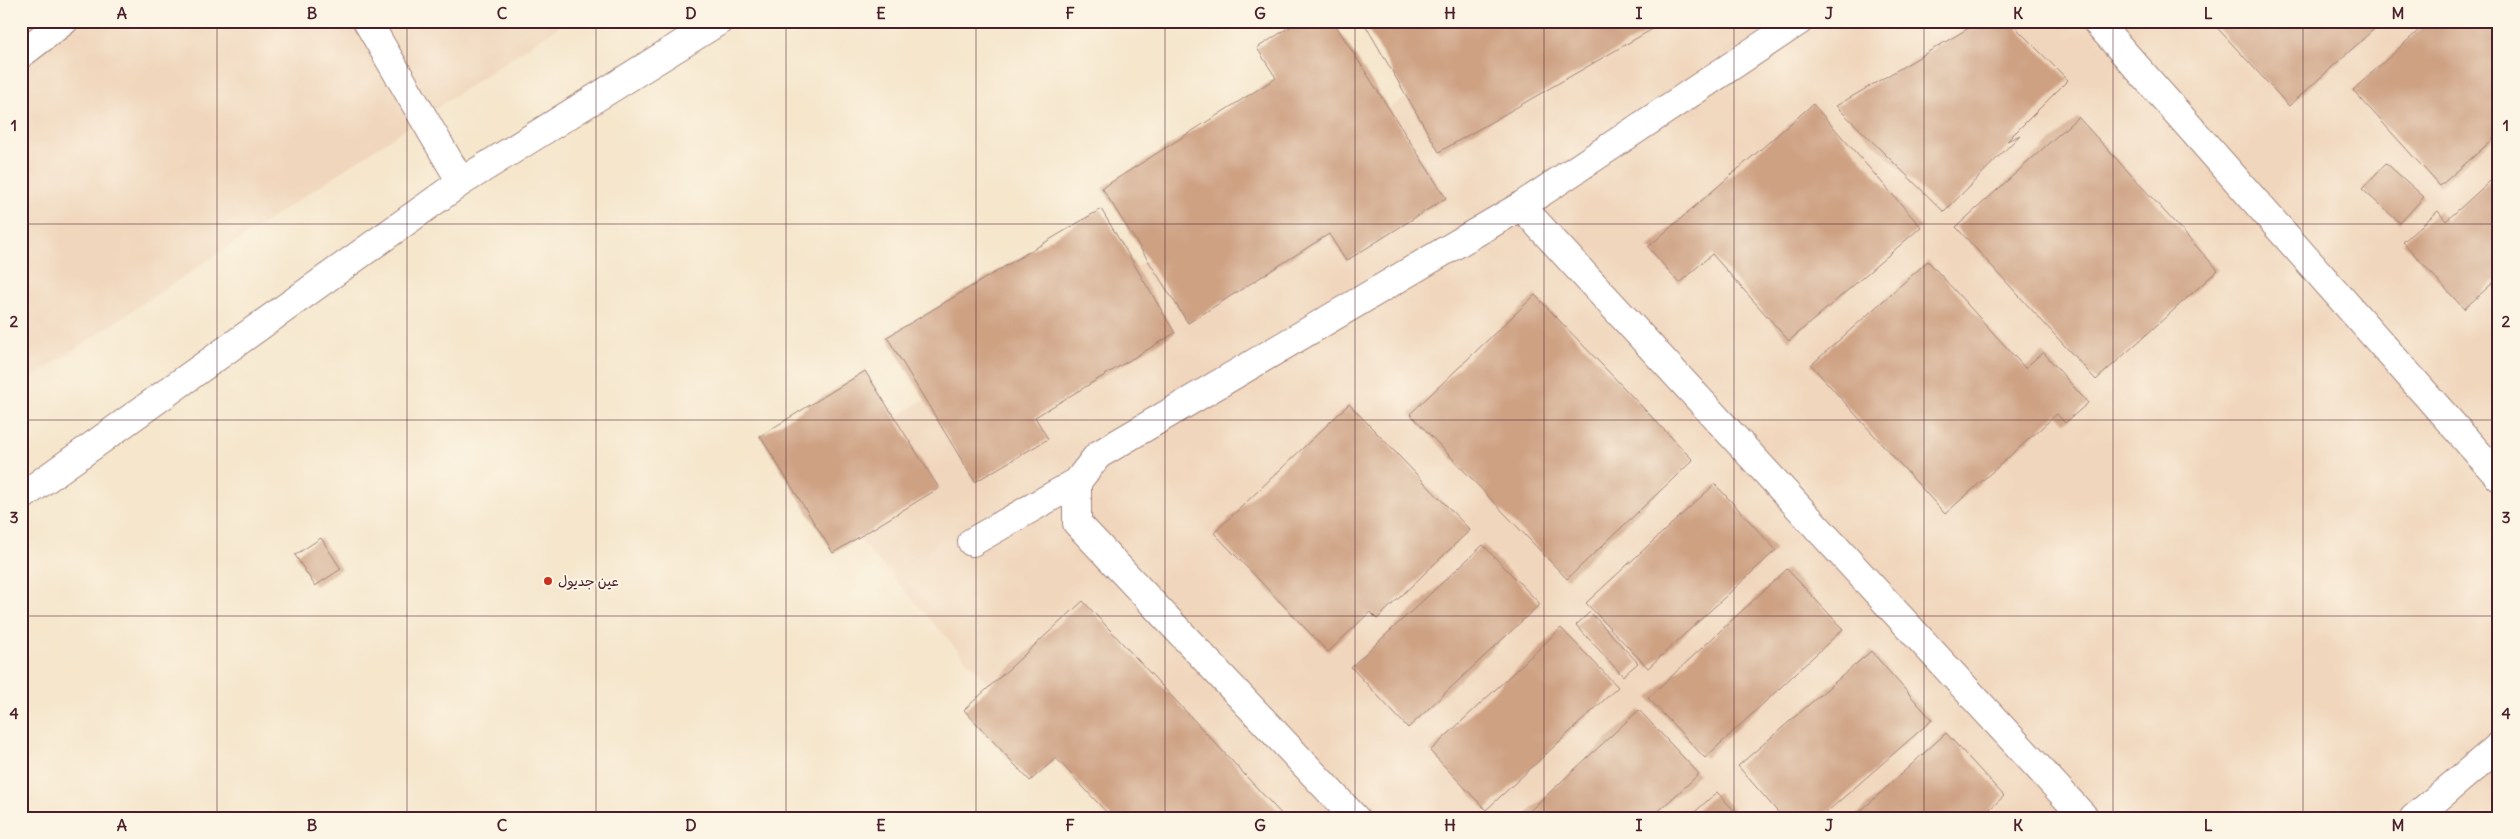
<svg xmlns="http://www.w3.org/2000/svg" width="2520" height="839" font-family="Delius,'Playpen Sans Arabic',sans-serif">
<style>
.built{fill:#f0d6bc}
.building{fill:#cea183}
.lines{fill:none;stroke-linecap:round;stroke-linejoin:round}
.minor-casing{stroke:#a0827c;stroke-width:30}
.minor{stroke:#fff;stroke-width:28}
.grid{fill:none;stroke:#4a1f2b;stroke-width:1;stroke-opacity:0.55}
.poi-dot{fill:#c8321e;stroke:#fcf5e5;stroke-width:2}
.labels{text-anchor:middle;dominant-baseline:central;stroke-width:4;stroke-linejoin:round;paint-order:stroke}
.poi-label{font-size:14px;fill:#4a1f2b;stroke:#fcf5e5;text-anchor:start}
.neatline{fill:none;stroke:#4a1f2b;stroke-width:2}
.grid-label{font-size:16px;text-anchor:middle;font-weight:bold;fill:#4a1f2b}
</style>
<rect width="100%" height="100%" fill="#fcf5e5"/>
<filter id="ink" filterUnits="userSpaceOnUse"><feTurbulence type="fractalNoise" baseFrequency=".02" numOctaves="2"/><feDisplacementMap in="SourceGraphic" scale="10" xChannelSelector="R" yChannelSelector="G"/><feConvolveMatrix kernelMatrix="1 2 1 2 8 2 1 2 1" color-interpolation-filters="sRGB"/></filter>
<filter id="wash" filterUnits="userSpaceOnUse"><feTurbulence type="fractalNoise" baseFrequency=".0096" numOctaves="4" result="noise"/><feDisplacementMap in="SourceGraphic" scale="20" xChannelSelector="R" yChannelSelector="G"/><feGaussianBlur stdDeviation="1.12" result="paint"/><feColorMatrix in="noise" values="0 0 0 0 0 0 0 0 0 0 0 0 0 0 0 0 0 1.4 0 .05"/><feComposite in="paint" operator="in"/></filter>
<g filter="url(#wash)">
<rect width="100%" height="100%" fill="#f5e6cc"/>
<path class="built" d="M21,21h546l-546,364z
M1528,21h962l9,10v787h-1392l-304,-342z"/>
<g id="blocks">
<path class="building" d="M1299,21h34l113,177 -100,63 -17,-27 -141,89 -86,-135 174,-110 -19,-30z
M1363,21h299l1,2 -224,129z
M1981,21h32l6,10 49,49 -61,61 13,-6 -76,77 -108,-106z
M2211,21h172l-94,85z
M2429,21h70v113l-59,52 -87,-96z
M1813,104l108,123 -132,114 -77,-87 -33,29 -31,-36z
M2078,117l140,153 -122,110 -140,-153z
M2386,163l38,34 -24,26 -38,-34z
M2499,173v109l-2,-3 -33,30 -61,-67 35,-31 8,10z
M1101,209l74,124 -140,84 13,22 -73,43 -88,-145z
M1928,261l97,107 18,-16 45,51 -23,20 -8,-9 -112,100 -134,-149z
M1535,295l158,165 -126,119 -157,-165z
M865,371l74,117 -106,65 -73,-117z
M1349,404l121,126 -93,89 -7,-7 -42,40 -114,-119z
M1715,484l61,66 -128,118 -62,-65z
M321,538l20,31 -26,17 -20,-31z
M1483,545l57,59 -132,124 -57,-61z
M1787,569l56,60 -138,129 -57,-60z
M1083,601l202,217h-173l-56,-60 -26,23 -66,-71z
M1590,612l48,51 -15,13 -47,-51z
M1561,628l57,59 -132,123 -56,-59z
M1871,651l61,69 -112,98h-37l-45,-52z
M1639,710l60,64 -48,44h-129z
M1946,733l58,63 -24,22h-127z
M1717,792l24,26h-53z"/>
</g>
</g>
<g filter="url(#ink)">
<use href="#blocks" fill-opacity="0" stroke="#a0827c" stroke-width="1"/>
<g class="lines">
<g class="minor-casing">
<path id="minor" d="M367,21l94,161
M2096,21l403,456
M21,54l43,-33
M1521,206l564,612
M21,497l440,-315 258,-161
M972,542l105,-60
M1355,818l-278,-295v-41l21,-27 423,-249 278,-185
M2414,818l85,-72"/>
</g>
<use href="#minor" class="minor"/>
</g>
</g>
<path class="grid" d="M217,21v797M407,21v797M596,21v797M786,21v797M976,21v797M1165,21v797M1355,21v797M1544,21v797M1734,21v797M1924,21v797M2113,21v797M2303,21v797M21,224h2478M21,420h2478M21,616h2478"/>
<circle class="poi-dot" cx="548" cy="581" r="5"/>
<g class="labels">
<g class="poi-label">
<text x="558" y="581">عين جديول</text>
</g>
</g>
<rect width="2520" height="839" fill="none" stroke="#fcf5e5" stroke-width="55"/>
<rect x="28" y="28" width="2464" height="784" class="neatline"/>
<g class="grid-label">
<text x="122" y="19">A</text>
<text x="312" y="19">B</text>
<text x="502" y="19">C</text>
<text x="691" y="19">D</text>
<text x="881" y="19">E</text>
<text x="1070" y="19">F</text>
<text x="1260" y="19">G</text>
<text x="1450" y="19">H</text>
<text x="1639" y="19">I</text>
<text x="1829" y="19">J</text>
<text x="2018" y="19">K</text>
<text x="2208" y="19">L</text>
<text x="2398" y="19">M</text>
<text x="14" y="131">1</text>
<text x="2506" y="131">1</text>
<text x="14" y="327">2</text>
<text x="2506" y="327">2</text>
<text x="14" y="523">3</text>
<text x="2506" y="523">3</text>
<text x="14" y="719">4</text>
<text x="2506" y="719">4</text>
<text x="122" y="831">A</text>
<text x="312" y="831">B</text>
<text x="502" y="831">C</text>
<text x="691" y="831">D</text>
<text x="881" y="831">E</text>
<text x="1070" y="831">F</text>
<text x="1260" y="831">G</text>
<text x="1450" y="831">H</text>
<text x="1639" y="831">I</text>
<text x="1829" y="831">J</text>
<text x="2018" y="831">K</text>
<text x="2208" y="831">L</text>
<text x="2398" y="831">M</text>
</g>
</svg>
